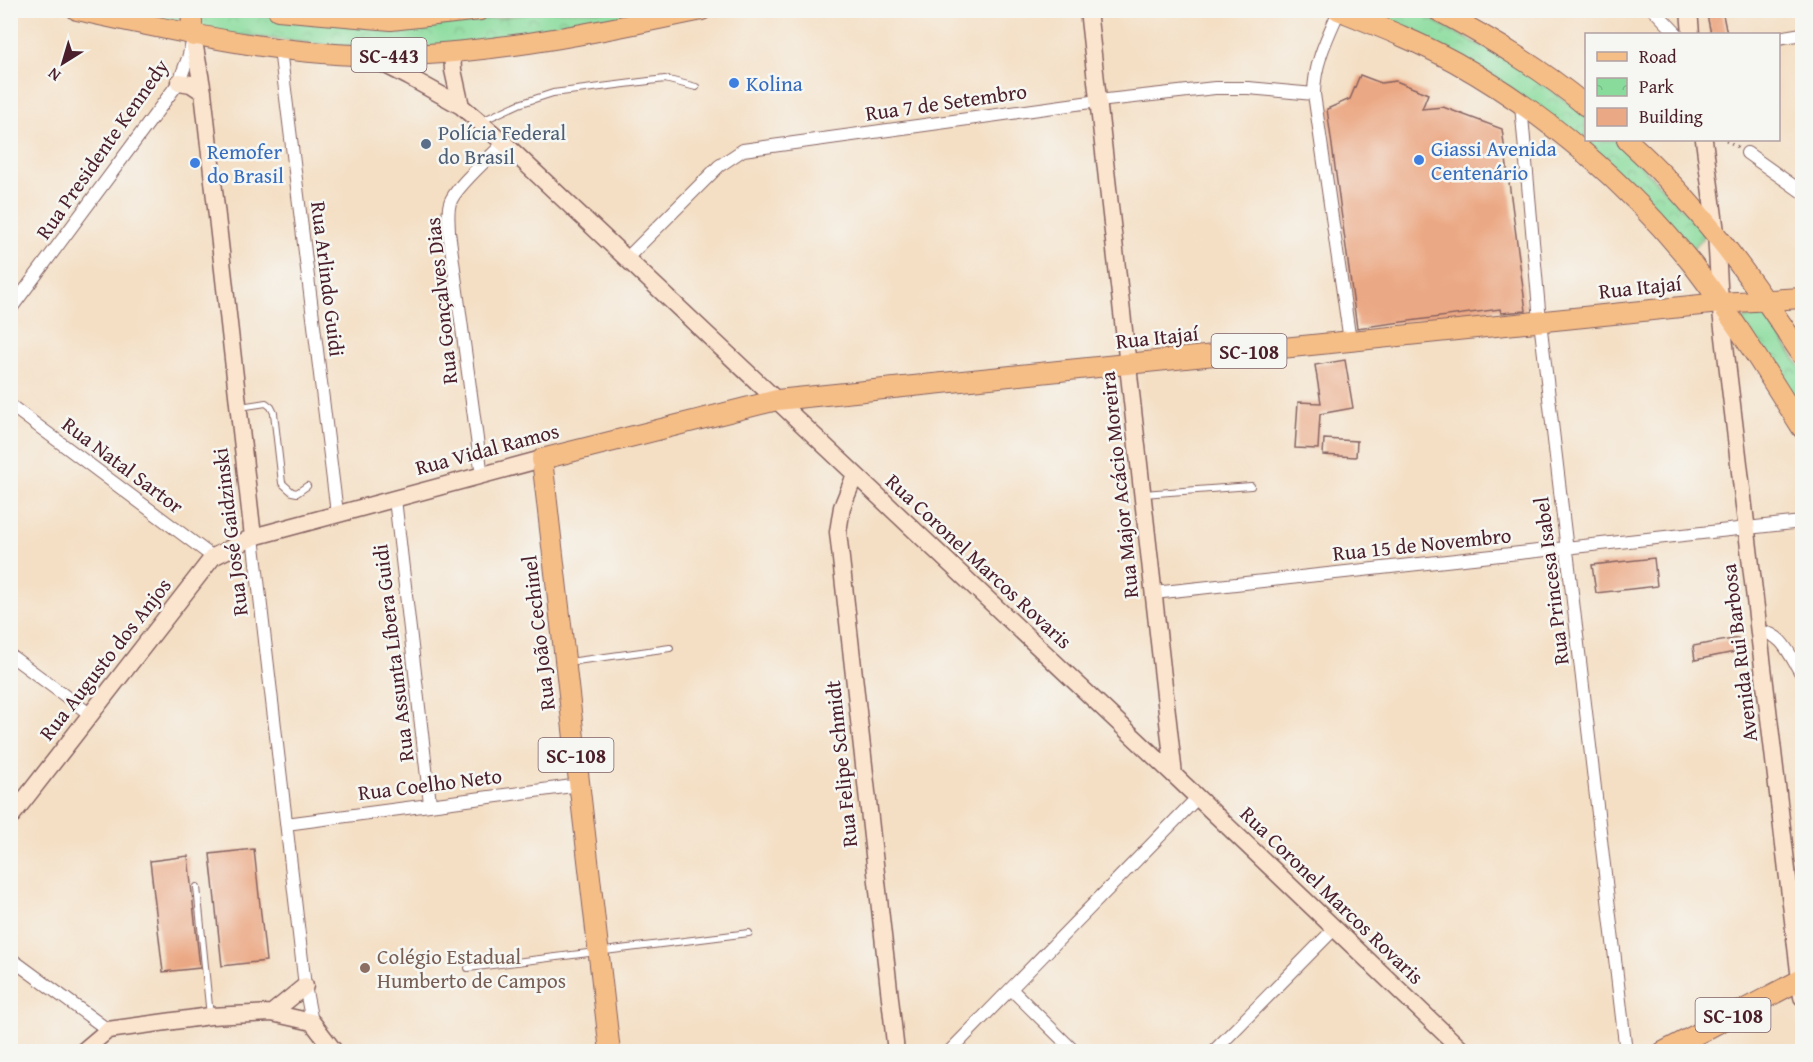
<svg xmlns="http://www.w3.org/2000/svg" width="1813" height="1062" font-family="'Gentium Book Plus',serif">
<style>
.park{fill:url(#park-crowns);stroke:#6a7d64;stroke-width:1.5}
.building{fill:#eba884}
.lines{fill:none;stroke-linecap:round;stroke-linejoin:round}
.lane-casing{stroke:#866261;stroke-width:8}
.street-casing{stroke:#866261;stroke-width:14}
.secondary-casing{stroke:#866261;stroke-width:19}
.primary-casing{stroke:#866261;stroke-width:22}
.path{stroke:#866261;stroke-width:3;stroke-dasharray:1.5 4.5;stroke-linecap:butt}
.lane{stroke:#fff;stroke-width:6}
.street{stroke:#fff;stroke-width:12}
.secondary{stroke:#fbe5cf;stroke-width:16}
.primary{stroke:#f6be87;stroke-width:20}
.shop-dot{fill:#3f7fe0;stroke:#f6f6f2;stroke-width:2}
.service-dot{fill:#5c6f8a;stroke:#f6f6f2;stroke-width:2}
.education-dot{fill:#8d6e63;stroke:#f6f6f2;stroke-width:2}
.labels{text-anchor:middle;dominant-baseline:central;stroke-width:5;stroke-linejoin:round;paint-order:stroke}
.shield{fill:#f6f6f2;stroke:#7e6067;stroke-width:1.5}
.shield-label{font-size:20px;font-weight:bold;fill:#4a1f2b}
.shop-label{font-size:21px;fill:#366cbe;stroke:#f6f6f2;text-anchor:start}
.street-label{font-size:21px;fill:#4a1f2b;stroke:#f6f6f2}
.service-label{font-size:21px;fill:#4e5e75;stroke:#f6f6f2;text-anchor:start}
.education-label{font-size:21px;fill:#785e54;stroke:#f6f6f2;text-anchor:start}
</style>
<defs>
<pattern id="park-crowns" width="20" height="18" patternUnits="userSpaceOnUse" patternTransform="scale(1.5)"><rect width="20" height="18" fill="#89db9c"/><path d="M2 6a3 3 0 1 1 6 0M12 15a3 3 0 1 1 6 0" fill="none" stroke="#78bc87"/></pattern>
</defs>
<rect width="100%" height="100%" fill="#f6f6f2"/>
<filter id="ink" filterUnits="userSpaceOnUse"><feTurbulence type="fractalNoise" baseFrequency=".0167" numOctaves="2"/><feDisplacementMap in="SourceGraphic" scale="12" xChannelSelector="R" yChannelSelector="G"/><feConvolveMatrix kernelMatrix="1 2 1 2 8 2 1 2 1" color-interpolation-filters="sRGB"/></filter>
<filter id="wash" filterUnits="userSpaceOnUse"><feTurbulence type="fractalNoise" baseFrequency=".008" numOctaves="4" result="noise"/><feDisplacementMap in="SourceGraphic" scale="24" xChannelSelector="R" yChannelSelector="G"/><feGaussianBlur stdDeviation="1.35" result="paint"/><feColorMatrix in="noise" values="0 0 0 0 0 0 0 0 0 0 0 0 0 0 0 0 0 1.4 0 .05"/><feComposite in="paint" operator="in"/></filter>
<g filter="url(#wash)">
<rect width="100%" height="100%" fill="#f4dfc4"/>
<path class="park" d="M203,10l30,1 69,9 99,6 76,-5 67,-10h118l-214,36 -73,3 -177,-19z
M102,11h76l3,17z
M1360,11h55l101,53 70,52v24h30l90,93 -14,18 -95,-97z
M1765,314l37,55v42l-62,-91z"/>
<g id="blocks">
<path class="building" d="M1706,10h16l5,24h-16z
M1360,75l21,8 15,-2 32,13 -6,15 21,-2 59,22 24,182 -25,2 -1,-4 -143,19 -30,-219 23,-10z
M1345,360l8,48 -33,6 -2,35 -23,-1 3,-46 23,1 -6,-38z
M1324,439l33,2 -1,16 -33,-2z
M1654,558l3,28 -61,7 -4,-28z
M1738,638l2,13 -45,9 -2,-14z
M254,849l12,112 -44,5 -12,-112z
M188,856l12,112 -37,4 -13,-111z"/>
</g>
</g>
<g filter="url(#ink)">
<use href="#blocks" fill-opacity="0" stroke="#866261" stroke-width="1.5"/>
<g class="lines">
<g class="lane-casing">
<path id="lane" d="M482,121l37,-17 34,-11 112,-14 31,8
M240,407l26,-4 5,4 3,6 8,70 10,9 5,1 10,-7
M1143,494l108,-8
M569,662l101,-14
M197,887l13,129
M468,968l281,-35"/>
</g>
<g class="street-casing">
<path id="street" d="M1654,10l23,24
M1339,11c-12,27 -25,53 -25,83l36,247
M1778,38l24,-4
M280,49l57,464
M1521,105l19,216 86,731
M1747,153l55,39
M626,259l93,-93 24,-16 355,-49 117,-13h33l66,6
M10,310l169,-228 9,-24 4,-15
M10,405l203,152
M482,476l-33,-244c0,-8 -2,-20 1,-29 5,-16 41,-47 54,-60
M395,499l35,304
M253,537l52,449 7,36
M1154,593l648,-71
M1759,632c23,-1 32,26 43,43
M10,655l81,60
M286,824l294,-39
M10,958l98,72
M1011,989l64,63
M949,1052l248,-254
M1213,1052l122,-124"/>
</g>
<g class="secondary-casing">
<path id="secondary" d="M1088,10l86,765
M1689,10l2,24
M193,36l10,56 50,445
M452,52l1,18 8,36
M366,55l43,22 52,29 43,37 670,632 290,277
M179,82l12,2 12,8
M1704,140l12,92 4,71 82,694
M855,475l-13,32 -4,25 58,520
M10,818l203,-261 40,-20 289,-78
M272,1013l33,-27
M82,1052l26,-22 102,-14 62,-3 40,9 23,30"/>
</g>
<g class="primary-casing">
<path id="primary" d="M77,10c111,24 223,50 337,45 98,-5 193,-25 288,-45
M191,10l2,26
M278,10l113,10 89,-10
M1338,10c40,16 79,31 117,52 91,51 173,122 238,203 40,52 74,108 109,163
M1437,10c52,28 104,58 149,96
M1627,140c70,63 124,137 175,215
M610,1052l-68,-593 235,-59 943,-97 82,-5
M1663,1052l139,-73"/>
</g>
<path class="path" d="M1726,140l12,7"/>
<use href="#lane" class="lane"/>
<use href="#street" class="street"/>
<use href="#secondary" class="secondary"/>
<use href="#primary" class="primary"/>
</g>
</g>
<g class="shop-dot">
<circle cx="734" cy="83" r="6"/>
<circle cx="1419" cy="160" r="6"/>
<circle cx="195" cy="163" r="6"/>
</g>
<circle class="service-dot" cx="426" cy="144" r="6"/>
<circle class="education-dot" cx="365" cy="968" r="6"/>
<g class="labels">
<g class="shield">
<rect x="351.5" y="38" width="75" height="34" rx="4.5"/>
<rect x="1211.5" y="334" width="75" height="34" rx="4.5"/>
<rect x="538.5" y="738" width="75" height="34" rx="4.5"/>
<rect x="1695.5" y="998" width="75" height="34" rx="4.5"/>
</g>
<g class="shield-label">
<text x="389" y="55">SC-443</text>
<text x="1249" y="351">SC-108</text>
<text x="576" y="755">SC-108</text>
<text x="1733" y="1015">SC-108</text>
</g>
<g class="shop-label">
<text x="746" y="83">Kolina</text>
<text x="1431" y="148">Giassi Avenida<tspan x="1431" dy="24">Centenário</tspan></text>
<text x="207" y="151">Remofer<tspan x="207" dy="24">do Brasil</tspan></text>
</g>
<g class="street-label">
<text transform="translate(946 102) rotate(-8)">Rua 7 de Setembro</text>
<text transform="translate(102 149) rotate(-55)">Rua Presidente Kennedy</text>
<text transform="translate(328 279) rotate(83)">Rua Arlindo Guidi</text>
<text transform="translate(1640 287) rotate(-6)">Rua Itajaí</text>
<text transform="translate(441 301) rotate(-96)">Rua Gonçalves Dias</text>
<text transform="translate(1157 337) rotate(-6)">Rua Itajaí</text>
<text transform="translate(487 449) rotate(-15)">Rua Vidal Ramos</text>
<text transform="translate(123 465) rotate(37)">Rua Natal Sartor</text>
<text transform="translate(1119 485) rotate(-96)">Rua Major Acácio Moreira</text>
<text transform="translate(230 532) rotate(-97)">Rua José Gaidzinski</text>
<text transform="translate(1422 544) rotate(-6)">Rua 15 de Novembro</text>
<text transform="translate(979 561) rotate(43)">Rua Coronel Marcos Rovaris</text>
<text transform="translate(1551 581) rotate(-97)">Rua Princesa Isabel</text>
<text transform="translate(538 633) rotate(-97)">Rua João Cechinel</text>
<text transform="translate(393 653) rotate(-97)">Rua Assunta Líbera Guidi</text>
<text transform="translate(1739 653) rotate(-97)">Avenida Rui Barbosa</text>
<text transform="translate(105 659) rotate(-52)">Rua Augusto dos Anjos</text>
<text transform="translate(841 764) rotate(-96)">Rua Felipe Schmidt</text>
<text transform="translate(430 784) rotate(-7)">Rua Coelho Neto</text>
<text transform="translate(1332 895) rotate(44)">Rua Coronel Marcos Rovaris</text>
</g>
<g class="service-label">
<text x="438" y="132">Polícia Federal<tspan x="438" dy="24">do Brasil</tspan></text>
</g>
<g class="education-label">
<text x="377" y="956">Colégio Estadual<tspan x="377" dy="24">Humberto de Campos</tspan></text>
</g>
</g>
<rect width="1813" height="1062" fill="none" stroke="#f6f6f2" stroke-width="36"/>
<rect x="1585" y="33" width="195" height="108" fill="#f6f6f2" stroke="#b1a0a2" stroke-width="1.5"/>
<rect x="1597" y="52" width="30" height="9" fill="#f6be87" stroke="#b1a0a2" stroke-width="1.5"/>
<text x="1639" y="63" font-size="18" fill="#4a1f2b">Road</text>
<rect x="1597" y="78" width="30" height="18" fill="url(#park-crowns)" stroke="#b1a0a2" stroke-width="1.5"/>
<text x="1639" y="93" font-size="18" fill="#4a1f2b">Park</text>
<rect x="1597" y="108" width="30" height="18" fill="#eba884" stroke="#b1a0a2" stroke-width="1.5"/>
<text x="1639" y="123" font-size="18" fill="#4a1f2b">Building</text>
<g transform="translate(63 63) rotate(217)" stroke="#f6f6f2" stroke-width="4.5" paint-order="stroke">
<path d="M0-4.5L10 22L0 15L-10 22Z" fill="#4a1f2b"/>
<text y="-9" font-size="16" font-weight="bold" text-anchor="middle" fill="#4a1f2b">N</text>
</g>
</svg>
